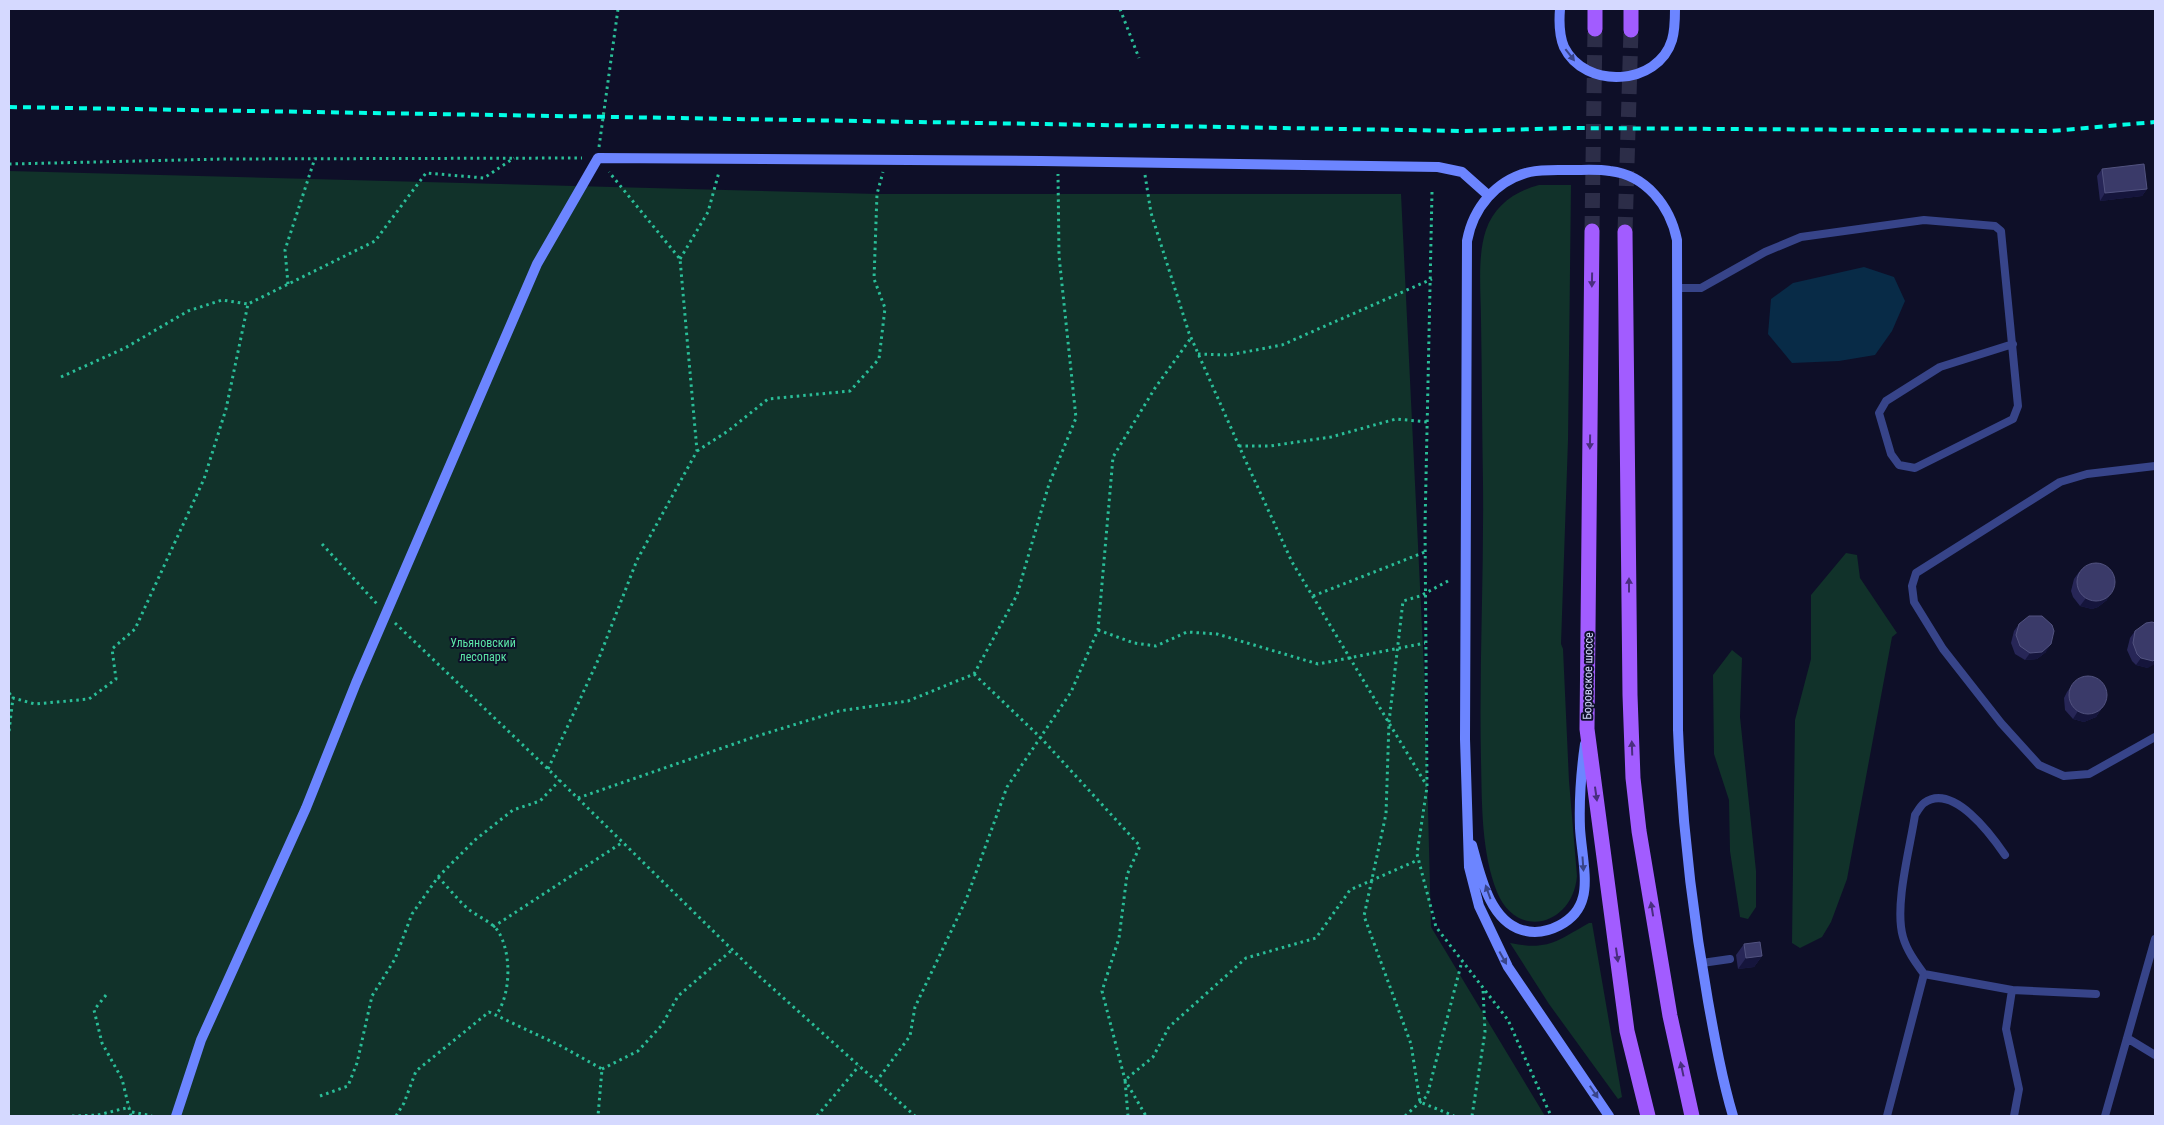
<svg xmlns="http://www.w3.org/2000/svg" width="2164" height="1125" font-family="'Roboto Condensed',sans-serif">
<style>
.green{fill:#11322a}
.water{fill:#082b47}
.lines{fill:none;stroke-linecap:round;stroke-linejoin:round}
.primary-tunnel{stroke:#2c2d48;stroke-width:15;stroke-dasharray:15 8;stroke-linecap:butt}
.path{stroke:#2abe98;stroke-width:3;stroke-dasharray:2.5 4;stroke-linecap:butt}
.lane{stroke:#374489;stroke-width:8}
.secondary{stroke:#6c85ff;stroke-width:10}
.primary{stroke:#a25cff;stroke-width:15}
.rail{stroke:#01ffe6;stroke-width:4;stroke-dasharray:8 6;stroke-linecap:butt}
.wall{fill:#272657}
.shaded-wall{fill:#15153c}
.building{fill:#3a3a69;stroke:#525380}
.oneway{fill:#384489}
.oneway2{fill:#492e7e}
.labels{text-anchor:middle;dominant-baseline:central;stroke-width:4;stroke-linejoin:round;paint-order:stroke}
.park-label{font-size:12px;fill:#5be5a7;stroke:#0e0f28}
.street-label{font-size:12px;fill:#d5d9ff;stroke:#0e0f28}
</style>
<rect width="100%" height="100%" fill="#0e0f28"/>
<path class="green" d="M9,171l868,23h524l24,496 6,237 114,189h-1536z
M1539,185h32l-3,255 -7,204 2,5 6,132 8,95c-4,49 -60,65 -80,16 -16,-41 -15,-89 -16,-132 -2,-92 3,-184 2,-276 -1,-54 -1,-109 -2,-164 0,-26 -4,-64 5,-90 8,-24 29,-39 53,-45z
M1846,553l11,2 3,23 37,55 -5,4 -45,242 -16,43 -9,15 -22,11 -8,-5 3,-223 16,-61v-64z
M1732,650l10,8 -2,59 16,154v36l-8,12 -8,-2 -10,-66 -1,-51 -15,-46 -1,-79z
M1589,923h3l30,174 -4,2 -69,-95 -39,-61c38,8 47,-2 79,-20z"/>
<path class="water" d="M1864,267l30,10 11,24 -13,30 -17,24 -36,6 -47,2 -24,-29 3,-35 22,-16z"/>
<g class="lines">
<path class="primary-tunnel" d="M1592,231l3,-202
M1625,232l6,-202"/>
<path class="path" d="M1120,9l19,49
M599,147l19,-138
M9,164l215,-5 358,-1
M1145,175l6,38 38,120 54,122 49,107 135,224
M1432,192l-7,334 2,261 -10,67 19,73 72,93 43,96
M680,259l28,-47 11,-40
M288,284l-3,-34 30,-92
M1198,354l31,1 53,-10 150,-66
M61,377l64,-29 63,-37 34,-11 26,4
M1239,446h31l61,-9 65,-18 32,3
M697,451l31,-20 40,-32 82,-8 29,-32 6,-51 -11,-29 3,-85 6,-22
M322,544l55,60
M1448,581l-28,15 -17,5 -14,121 -3,92 -22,102 47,128 9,58 34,14
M1313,596l112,-44
M395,623l153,146 211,207 156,140
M1098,630l36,13 22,3 31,-14 30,2 101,30 107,-21
M974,674l67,64 99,108 -13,29 -8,63 -17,53 23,89 21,36
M9,693l4,5
M9,731l4,-33 22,6 54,-5 27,-20 -4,-30 23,-20 69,-150 22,-70 22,-105 127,-63 51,-68 58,5 30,-20
M548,769l51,-111 38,-98 60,-109 -17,-192 -71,-87
M578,798l176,-61 85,-26 69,-10 66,-27 43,-79 32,-111 27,-66 -17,-162 -1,-82
M438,877c10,10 19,22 29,31 9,8 24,13 31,23 14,22 13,64 -2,84
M493,927l130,-85
M106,995l-12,15 8,33 20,36 9,37
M602,1069l36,-18 24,-26 16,-29 54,-46
M876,1082l34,-46 5,-29 51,-107 41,-113 64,-95 27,-62 15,-173 42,-69 36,-50
M320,1096l28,-10 9,-23 15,-67 23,-37 17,-45 26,-37 37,-37 38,-30 27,-9 20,-21
M132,1112l20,4
M72,1116l26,-1 32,-8
M396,1116l8,-13 12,-32 73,-59 72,34 41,23 -4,47
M817,1116l42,-50
M1128,1116l-3,-36 28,-23 16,-30 77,-69 70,-20 34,-48 68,-30
M1405,1116l22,-20 35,-135
M1472,1116l13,-84 -2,-43"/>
<path class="lane" d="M1677,288h24l64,-36 36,-15 123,-17 71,6 6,5 17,175 -5,13 -98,49 -16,-3 -8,-11 -12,-41 7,-12 54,-34 73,-23
M2155,466l-68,8 -27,8 -144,91 -4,13 2,16 29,47 58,74 38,42 25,11 25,-2 66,-37
M1702,963l28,-4
M1924,974c-8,-11 -17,-23 -21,-37 -9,-31 7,-89 12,-122 2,-3 6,-10 9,-12 29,-21 68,33 81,52
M2012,990l84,4
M2127,1038l28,17
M1887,1116l37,-142 88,16 -6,39 13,60 -5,27
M2105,1116l50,-177"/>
<path class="secondary" d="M1560,9c-1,12 -1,26 4,38 21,43 94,39 108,-7 3,-10 3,-21 3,-31
M1472,845c8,29 17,75 50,85 24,7 55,-8 61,-33 5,-18 -2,-49 -3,-69 -1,-28 1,-56 5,-84
M176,1116l25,-76 105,-232 50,-125 181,-419 61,-106 443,3 397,6 24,5 27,24
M1609,1116l-101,-149 -29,-61 -10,-39 -4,-128 2,-498c6,-33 29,-61 63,-69 13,-3 28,-2 42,-2 12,0 26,-1 38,1 36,4 60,35 67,69l1,490c4,91 14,181 30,271 7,39 14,78 25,115"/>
<path class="primary" d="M1595,29v-20
M1631,30v-21
M1592,231l-5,498 40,302 21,85
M1625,232l5,463 3,83 6,53 31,185 22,100"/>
<path class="rail" d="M9,107l1456,24 104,-3 482,3 104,-9"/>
</g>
<path class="wall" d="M2102,169l45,20 -5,7 -42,5 -3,-25z
M2079,572l28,28 -9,7 -6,2 -12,-3 -7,-9 -2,-6 3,-12z
M2019,624l27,28 -9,7 -12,1 -10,-6 -4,-11 3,-12z
M2135,631l13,37 -12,-3 -4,-4 -5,-11 3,-12z
M2072,685l32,20 -8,12 -12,5 -11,-3 -8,-9 -1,-12 3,-6z
M1744,944l18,12 -8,11 -16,2 -2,-14z"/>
<path class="shaded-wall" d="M2147,189l-5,7 -42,5 5,-8z
M2112,592l-5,8 -9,7 -6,2 -12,-3 6,-8z
M2051,644l-5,8 -9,7 -12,1 5,-7z
M2141,658l14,1v5l-7,4 -12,-3z
M2104,705l-8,12 -12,5 -11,-3 5,-8z
M1762,956l-8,11 -16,2 8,-11z"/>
<path class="building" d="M2144,164l3,25 -42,4 -3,-24z
M2077 582a19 19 0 1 1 38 0a19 19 0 1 1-38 0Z
M2029,616h13l10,9 2,6 -3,13 -9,8 -12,1 -10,-7 -4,-11 3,-11z
M2152,622l3,1v36l-2,2 -12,-3 -4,-4 -4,-11 2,-12 11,-8z
M2069 695a19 19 0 1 1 38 0a19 19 0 1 1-38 0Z
M1760,942l2,14 -16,2 -2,-14z"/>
<defs><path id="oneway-solid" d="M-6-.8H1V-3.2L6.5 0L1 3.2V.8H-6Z" transform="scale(1.25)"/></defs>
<g class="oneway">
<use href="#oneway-solid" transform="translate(1570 55) rotate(52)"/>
<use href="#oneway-solid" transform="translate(1583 864) rotate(86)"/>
<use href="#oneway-solid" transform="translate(1488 892) rotate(-110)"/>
<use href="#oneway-solid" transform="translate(1503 958) rotate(61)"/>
<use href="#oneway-solid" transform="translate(1594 1092) rotate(56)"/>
</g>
<g class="oneway2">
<use href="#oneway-solid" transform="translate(1592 280) rotate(91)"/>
<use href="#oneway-solid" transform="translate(1590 442) rotate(91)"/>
<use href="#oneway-solid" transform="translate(1629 585) rotate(-90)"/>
<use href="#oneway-solid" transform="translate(1632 748) rotate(-92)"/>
<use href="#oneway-solid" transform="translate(1596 794) rotate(82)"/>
<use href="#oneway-solid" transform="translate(1652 909) rotate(-99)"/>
<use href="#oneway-solid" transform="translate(1617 955) rotate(82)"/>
<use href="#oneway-solid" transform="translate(1682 1069) rotate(-102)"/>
</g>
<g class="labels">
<g class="park-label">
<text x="483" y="643">Ульяновский<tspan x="483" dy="14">лесопарк</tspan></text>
</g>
<g class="street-label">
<text transform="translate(1588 676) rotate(-89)">Боровское шоссе</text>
</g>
</g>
<rect width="2164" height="1125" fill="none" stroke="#d5d9ff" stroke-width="20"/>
</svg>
